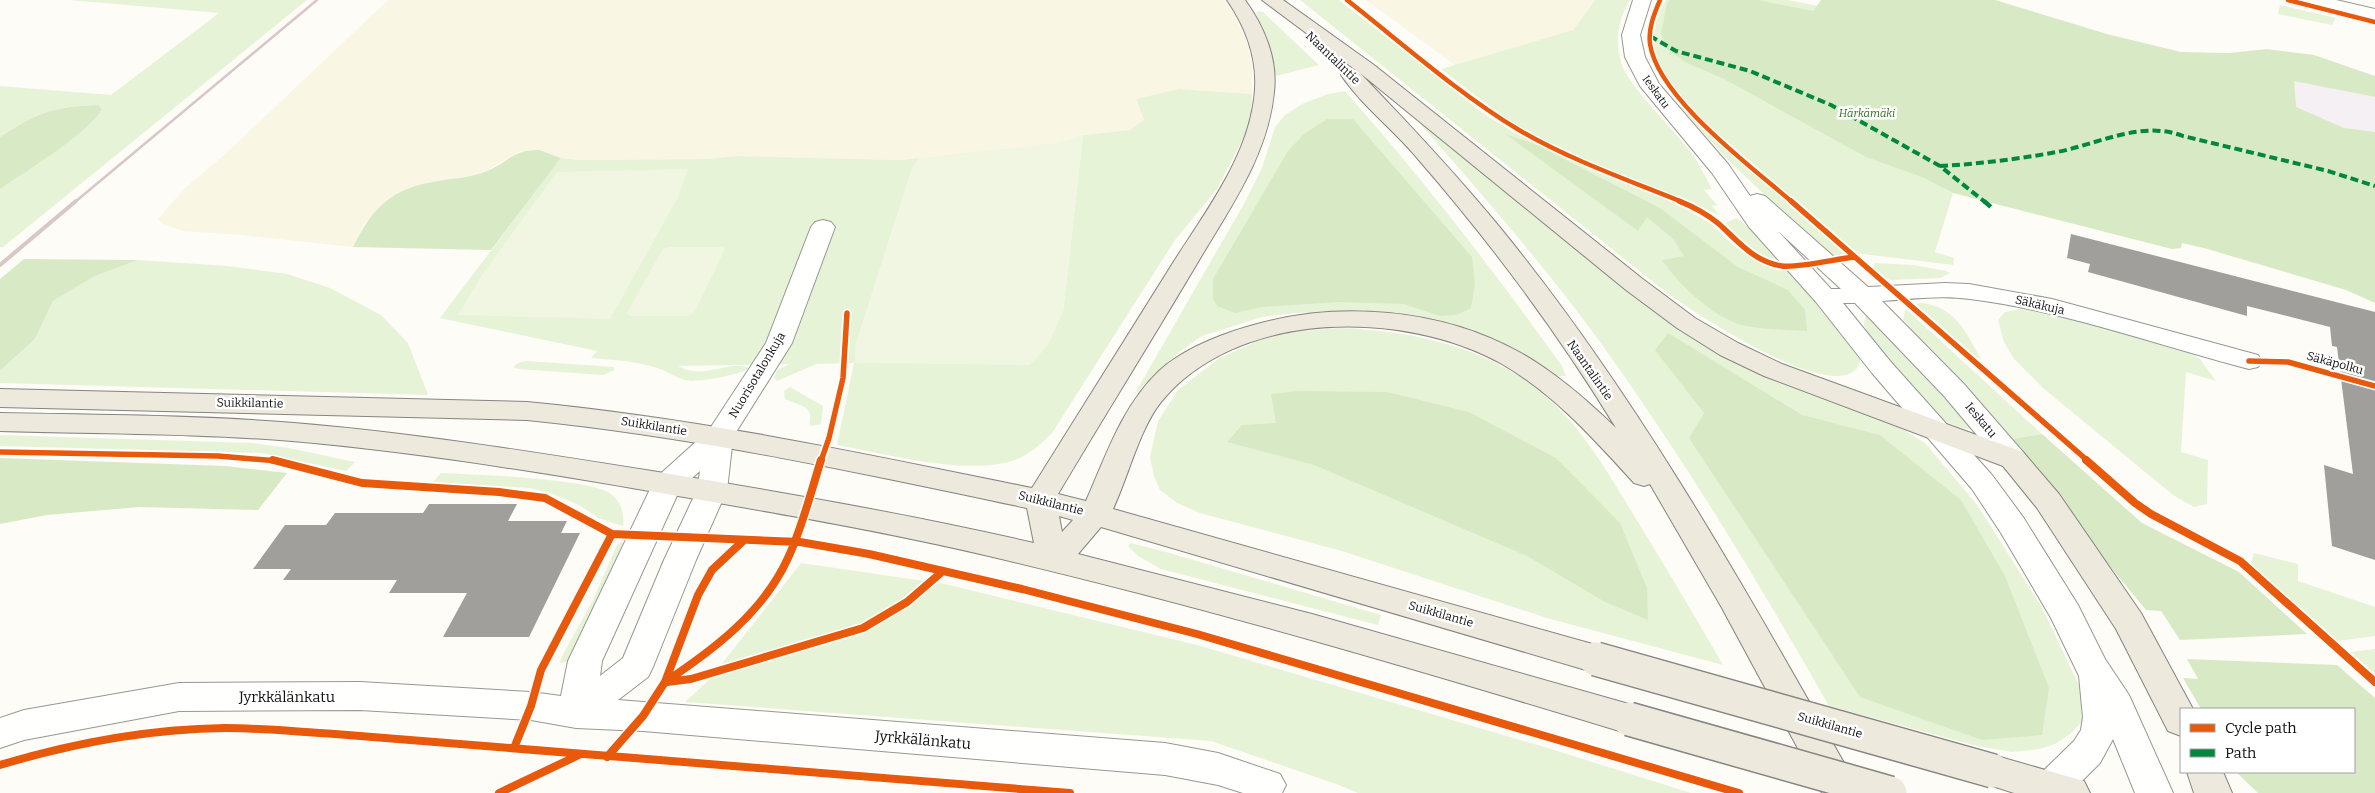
<svg xmlns="http://www.w3.org/2000/svg" width="2375" height="793" font-family="Bitter,serif">
<style>
.industrial{fill:#f5f0f3}
.farmland{fill:#f9f7e4}
.green{fill:#e7f3d7}
.forest{fill:#d8eac5}
.pitch{fill:#f0f6e1}
.building{fill:#a19f9c}
.lines{fill:none;stroke-linecap:round;stroke-linejoin:round}
.minor-casing{stroke:#979795;stroke-width:2}
.major-casing{stroke:#858482;stroke-width:2}
.minor{fill:#fffffe;fill-rule:evenodd}
.major{fill:#ede9dc;fill-rule:evenodd}
.rail-far1{stroke:#d9c6c7;stroke-width:2.5}
.rail{stroke:#d9c6c7;stroke-width:4}
.major-bridge-casing{stroke:#858482;stroke-width:36;stroke-linecap:butt}
.major-bridge{stroke:#ede9dc;stroke-width:33}
.quiet-far1{stroke:#00873e;stroke-width:4;stroke-dasharray:8 4;stroke-linecap:butt}
.quiet{stroke:#00873e;stroke-width:4.5;stroke-dasharray:9 4.5;stroke-linecap:butt}
.cycleway-far2-casing{stroke:#fff;stroke-width:7}
.cycleway-far1-casing{stroke:#fff;stroke-width:9}
.cycleway-casing{stroke:#fff;stroke-width:11}
.cycleway-far2{stroke:#e8590c;stroke-width:4.5}
.cycleway-far1{stroke:#e8590c;stroke-width:5.5}
.cycleway{stroke:#e8590c;stroke-width:8}
.labels{text-anchor:middle;dominant-baseline:central;stroke-width:5;stroke-linejoin:round;paint-order:stroke}
.far-street-label{font-size:11px;fill:#111;stroke:#fff}
.far-park-label{font-size:11px;font-style:italic;fill:#2f6b1f;stroke:#fff}
.street-label{font-size:12px;fill:#111;stroke:#fff}
.near-street-label{font-size:15px;fill:#111;stroke:#fff}
</style>
<rect width="100%" height="100%" fill="#fdfcf7"/>
<path class="industrial" d="M2294,80l81,17v63l-76,-16z"/>
<path class="farmland" d="M388,0h837l9,13 14,32 4,20v29l-73,-5 -43,11 8,20 -14,10 -47,5 -28,8 -153,17 -166,-4 -30,3 -127,1 -18,-2 -22,-8 -19,1 -32,19 -17,6 -45,7 -61,39 -12,25 -113,-12 -58,-4 -19,-7 -5,-5 26,-30 40,-34z
M1366,0h229l-22,30 -117,36z"/>
<path class="green" d="M69,0h238l-304,247h-3v-58l82,-58 20,-22 -4,-4c-47,2 -59,7 -98,32v-51l111,9 108,-82z
M1300,0h39l145,114 29,18 86,41 80,32 32,19 22,21 24,17 33,10 64,75c5,7 9,13 3,21 -27,35 -162,-55 -190,-75z
M1595,0h35c-12,20 -15,39 -9,62 6,24 56,70 72,93 7,11 13,23 19,34l-8,1 13,15 -5,1 7,9 -135,-56 -44,-21 -35,-20 -64,-49 132,-39z
M1666,0h122l55,11 451,69 5,63 -356,45 10,5 -18,59 19,6 -1,7 -98,-12c-31,-27 -63,-55 -94,-83 -32,-28 -94,-74 -105,-115 -5,-18 0,-39 10,-55z
M2280,5l56,13 -4,7 -54,-11z
M1259,11l4,1 56,53 -43,11 -9,-39 -11,-24z
M1179,89l73,5 -1,29 -34,66 -42,51 -123,193c-9,9 -19,18 -30,24 -46,22 -135,-3 -185,-12l17,-82 -38,1 -39,17 -3,-3 3,-8 13,-6 -112,2c26,15 52,-7 71,2 -7,7 -54,15 -64,12 -9,-2 -16,-8 -25,-11 -22,-8 -46,-9 -69,-11l6,-7 -157,-33 121,-160 18,2 127,-1 30,-3 166,4 17,-2 -7,11 -57,178 208,-35 20,-177 47,-5 14,-10 -8,-21z
M1345,91c78,88 149,180 217,275l4,10h-12l-127,-56 -65,-10 -65,3 -35,4 -60,19 -23,16 -45,43 111,-193 17,-34 13,-41 10,-12 17,-11 26,-10z
M1676,102l170,153 -17,1 -103,-98z
M1421,125h3l322,240 56,26 98,37 25,15 53,63 63,100 38,79 7,21 -4,16 -12,12 -15,10 -15,5 -28,3 -35,-6 -148,-40c-72,-127 -148,-252 -234,-371 -54,-73 -114,-142 -174,-210z
M1737,218l17,14 28,30c-26,-5 -39,-22 -57,-39z
M138,260l89,6 60,8 43,14 51,27 27,28 20,52 -428,-12v-12l35,-32 18,-38 42,-25z
M1875,263l39,2 32,6 4,2 -10,5 -49,2 -4,-1 -14,-12z
M1921,303c34,3 45,29 60,56l-5,-2 -60,-53z
M1906,309l136,125 -36,6 -93,-108 -10,-13z
M2020,309l32,5 134,37 14,8 16,22 -30,-9 -5,80 27,8 -1,44 -13,3 -21,-12 -130,-107 -29,-29 -10,-17 -6,-22 7,-8z
M1866,312l111,117c-14,2 -31,-7 -43,-14l-67,-82 -3,-8z
M1340,328c82,3 166,23 223,85 27,29 47,63 67,96 32,52 63,104 93,156l-176,-47 -205,-67 -142,-38 -23,-10 -17,-13 -6,-14 -4,-19 8,-36 20,-31 40,-31 39,-18 33,-9z
M527,361l87,6v3l-11,5 -85,-6 -5,-2 7,-5z
M790,387l33,19 -2,18 -10,2c-3,-5 0,-7 -1,-12 -2,-9 -18,-11 -25,-15l-1,-8z
M0,435l252,8 37,5 66,14 -9,9 -84,-18 -262,-7z
M441,473c39,2 77,3 116,8 16,2 34,4 49,10 14,7 19,21 17,35l-24,-8 -20,-13 -26,-11 -23,-6 -97,-6z
M623,541l-1,8 -52,112 -10,2 1,-5 31,-56 25,-57z
M1131,543l35,9 215,63 -3,10 -217,-56 -23,-13 -10,-10z
M2254,553l44,11v17l77,26v29l-37,5 -87,-77z
M801,563l144,21 252,61 354,104 140,44h-333l-19,-8 -128,-44 -526,-39 25,-23z
M2375,649v25l-24,-22z"/>
<path class="forest" d="M1670,0h88l55,11 8,-11h174l112,34 74,18 48,1 38,-4 47,6 61,21v21l-81,-16 2,26 48,21 31,4v171l-29,-13 -142,-42 -22,-5 -1,5 -9,1 -219,-56 -31,-16 -56,-20 -142,-78 -39,-17 -18,-13 -6,-15 6,-31z
M98,105l4,4c-14,25 -76,62 -102,80v-52c39,-25 51,-30 98,-32z
M1327,119h26l119,138 3,27 -4,24 -15,7 -16,1 -37,-12 -64,-2 -77,5 -27,6 -18,-7 -4,-7v-20l75,-128 16,-17z
M1505,134l32,11 123,63 78,59 50,23 17,20 2,21c-16,-1 -55,-2 -69,-7 -29,-11 -59,-39 -76,-64l22,-4 -11,-17 -26,-22 -9,14z
M539,150l22,8 -70,92 -138,-3c18,-36 34,-55 74,-64 21,-5 41,-4 60,-12 22,-9 26,-22 52,-21z
M24,259l114,1 -43,16 -42,25 -18,38 -35,32v-92z
M1668,333l134,82 78,20 81,65 44,76 44,112 -7,47 -60,5 -122,-43 -171,-259 15,-25 -49,-63z
M1299,391l88,1 82,20 87,46 64,65 27,65 1,32 -43,-18 -78,-46 -213,-91 -87,-23 15,-17 34,-2 -5,-29z
M2042,434l100,89 97,49 68,62 -127,6 -19,-29 -15,-1 -140,-170z
M0,458l225,8 62,7 -29,37 -119,-3 -92,8 -47,9z
M2187,659l150,6 38,33v95h-117l-22,-21h118v-63h-153l-18,-31 15,1z"/>
<path class="pitch" d="M1083,135l-20,177 -15,33 -18,20 -175,-2v-16l57,-178 7,-11 136,-15z
M688,169l-10,28 -68,122 -152,-4 26,-43 73,-100z
M669,247h53l3,2 -31,64 -7,3h-57l-3,-3 36,-64z"/>
<path class="building" d="M2071,234l304,78v248l-43,-14 -8,-81 29,9 -16,-127 -5,-1 -2,-19 -83,-21v10l-159,-44 2,-8 -23,-6z
M429,504h88l-9,17h59l-6,12h19l-51,104h-86l24,-44h-78l8,-13h-114l8,-11h-38l32,-44h41l9,-12h88z"/>
<g class="lines">
<g class="minor-casing">
<path id="minor" d="M1633,0h18l-11,35 5,22 14,27 69,80 22,32 7,-2 8,2 103,91 77,-4 24,1 83,15 206,56 4,6 -4,6 -9,2c-92,-24 -184,-58 -279,-70 -29,-4 -59,0 -88,2l81,82 60,69 5,7 -5,7 -10,3 -10,-3 -59,-70 -89,-93h-12l47,58 102,114 31,42 55,88 27,54 24,36 44,98h-38l-22,-54 -13,24 -30,30h-35l-3,-6 6,-11 36,-35 7,-11 2,-13 -4,-41 -28,-58 -50,-85 -29,-44 -100,-116 -56,-71 -67,-75 -37,-54 -72,-87 -15,-29 -3,-22zM1778,231l63,58h-10z
M2303,0h33l39,9v10l-69,-15z
M823,220l8,2 4,5 -43,116 -59,94 -6,53 -31,70 -43,107 -5,10 -30,23 547,43 53,10 62,21 6,11 -4,8h-39l-25,-8 -53,-10 -522,-44 -67,-3 -45,-8 -171,-10 -181,1 -155,29 -24,8v-30l24,-8 155,-27 181,-1 171,10 30,4 7,-35 85,-178 5,-7 51,-46 57,-87 45,-116 4,-5zM700,471l-3,19 -33,70 -41,98 -23,18 2,-15 78,-172z"/>
</g>
<g class="major-casing">
<path id="major" d="M1227,0h18c19,26 33,59 29,92 -6,65 -47,120 -79,175 -45,76 -92,151 -137,227l28,7c20,-45 36,-95 73,-130 24,-22 60,-36 91,-45 87,-26 191,-18 271,27 35,20 66,47 95,75 -58,-95 -125,-185 -198,-269 -24,-29 -56,-53 -77,-84l3,-4h13l-95,-71h21l91,65 270,215 51,38 43,25 44,21 241,88 36,42 82,119 52,96h-12v27l-13,-5 -52,-102 -79,-121 -34,-42 -239,-90 -44,-21 -43,-27 -51,-38 -266,-217c49,51 97,102 142,157 137,168 243,359 350,547l6,11 -3,5h-33l-100,-185 -72,-124 -6,2 -10,-3c-40,-44 -80,-89 -132,-119 -98,-55 -265,-55 -341,38 -21,26 -33,75 -48,107l483,136 12,4 5,10 -5,10 -12,4 -495,-146 -23,27 234,60 317,90 13,5 5,10 -5,10 -13,5c-210,-64 -423,-127 -636,-177 -119,-28 -240,-48 -361,-69 -112,-19 -226,-37 -340,-47 -97,-8 -195,-7 -292,-10v-18c98,2 196,2 294,10 120,10 239,29 358,48 128,21 256,43 382,72l-7,-35c-166,-35 -331,-71 -500,-88l-527,-13v-18l527,13c170,16 338,52 505,86 46,-74 93,-148 139,-222 34,-54 80,-112 84,-177 2,-33 -10,-63 -28,-89zM1059,516l14,4 -11,12z
M1993,755l91,26 6,12h-76l-34,-11 -5,-11 5,-11z
M2187,772h36l9,21h-38z"/>
</g>
<use href="#minor" class="minor"/>
<use href="#major" class="major"/>
<path class="rail-far1" d="M75,202l242,-202"/>
<path class="rail" d="M0,265l76,-64"/>
<g class="major-bridge-casing">
<path id="major-bridge" d="M1596,659l397,112
M1629,719l261,74"/>
</g>
<use href="#major-bridge" class="major-bridge"/>
<path class="quiet-far1" d="M1650,36l26,15 74,20 81,34 109,61 45,36
M1940,166c39,-2 78,-7 117,-14 41,-8 85,-32 126,-16l145,35 47,15"/>
<path class="quiet" d="M1984,201l8,7"/>
<g class="cycleway-far2-casing">
<path id="cycleway-far2" d="M1347,0c56,44 112,94 172,130 51,30 109,50 163,72
M1660,0c-6,14 -12,29 -10,44 8,54 102,123 142,158
M2288,0l87,22"/>
</g>
<g class="cycleway-far1-casing">
<path id="cycleway-far1" d="M1679,201c15,6 28,13 40,23 19,17 35,38 63,42 16,2 54,-7 72,-9
M1791,201l297,260
M2249,361l39,1 87,24
M0,452l218,4 60,5
M821,461l8,-23 14,-60 4,-65"/>
</g>
<g class="cycleway-casing">
<path id="cycleway" d="M273,460l89,23 137,9 46,6 67,36 188,8 69,12 153,35 175,45 542,159
M2086,460l49,43 16,11 89,47 135,121
M665,682c48,-32 98,-69 123,-124 14,-30 23,-66 33,-98
M667,682l24,-3 172,-51 44,-26 36,-31
M514,748l17,-42 10,-36 71,-136
M607,757l36,-41 22,-34 33,-87 14,-25 31,-29
M0,765c73,-22 148,-36 225,-37 37,0 73,4 110,6l735,59
M499,793l82,-39"/>
</g>
<use href="#cycleway-far2" class="cycleway-far2"/>
<use href="#cycleway-far1" class="cycleway-far1"/>
<use href="#cycleway" class="cycleway"/>
</g>
<g class="labels">
<g class="far-street-label">
<text transform="translate(1656 92) rotate(54)">Ieskatu</text>
</g>
<g class="far-park-label">
<text x="1867" y="113">Härkämäki</text>
</g>
<g class="street-label">
<text transform="translate(1333 58) rotate(44)">Naantalintie</text>
<text transform="translate(2040 305) rotate(13)">Säkäkuja</text>
<text transform="translate(2335 363) rotate(15)">Säkäpolku</text>
<text transform="translate(1590 370) rotate(55)">Naantalintie</text>
<text transform="translate(757 375) rotate(-59)">Nuorisotalonkuja</text>
<text transform="translate(250 403) rotate(1)">Suikkilantie</text>
<text transform="translate(1981 420) rotate(50)">Ieskatu</text>
<text transform="translate(654 426) rotate(9)">Suikkilantie</text>
<text transform="translate(1051 503) rotate(14)">Suikkilantie</text>
<text transform="translate(1441 614) rotate(16)">Suikkilantie</text>
<text transform="translate(1830 725) rotate(16)">Suikkilantie</text>
</g>
<g class="near-street-label">
<text x="287" y="697">Jyrkkälänkatu</text>
<text transform="translate(923 740) rotate(5)">Jyrkkälänkatu</text>
</g>
</g>
<rect x="2180" y="708" width="175" height="65" fill="#ffffff" stroke="#a0a0a0"/>
<rect x="2190" y="724" width="25" height="8" fill="#e8590c" stroke="#a0a0a0"/>
<text x="2225" y="733" font-size="15" fill="#111111">Cycle path</text>
<rect x="2190" y="749" width="25" height="8" fill="#00873e" stroke="#a0a0a0"/>
<text x="2225" y="758" font-size="15" fill="#111111">Path</text>
</svg>
